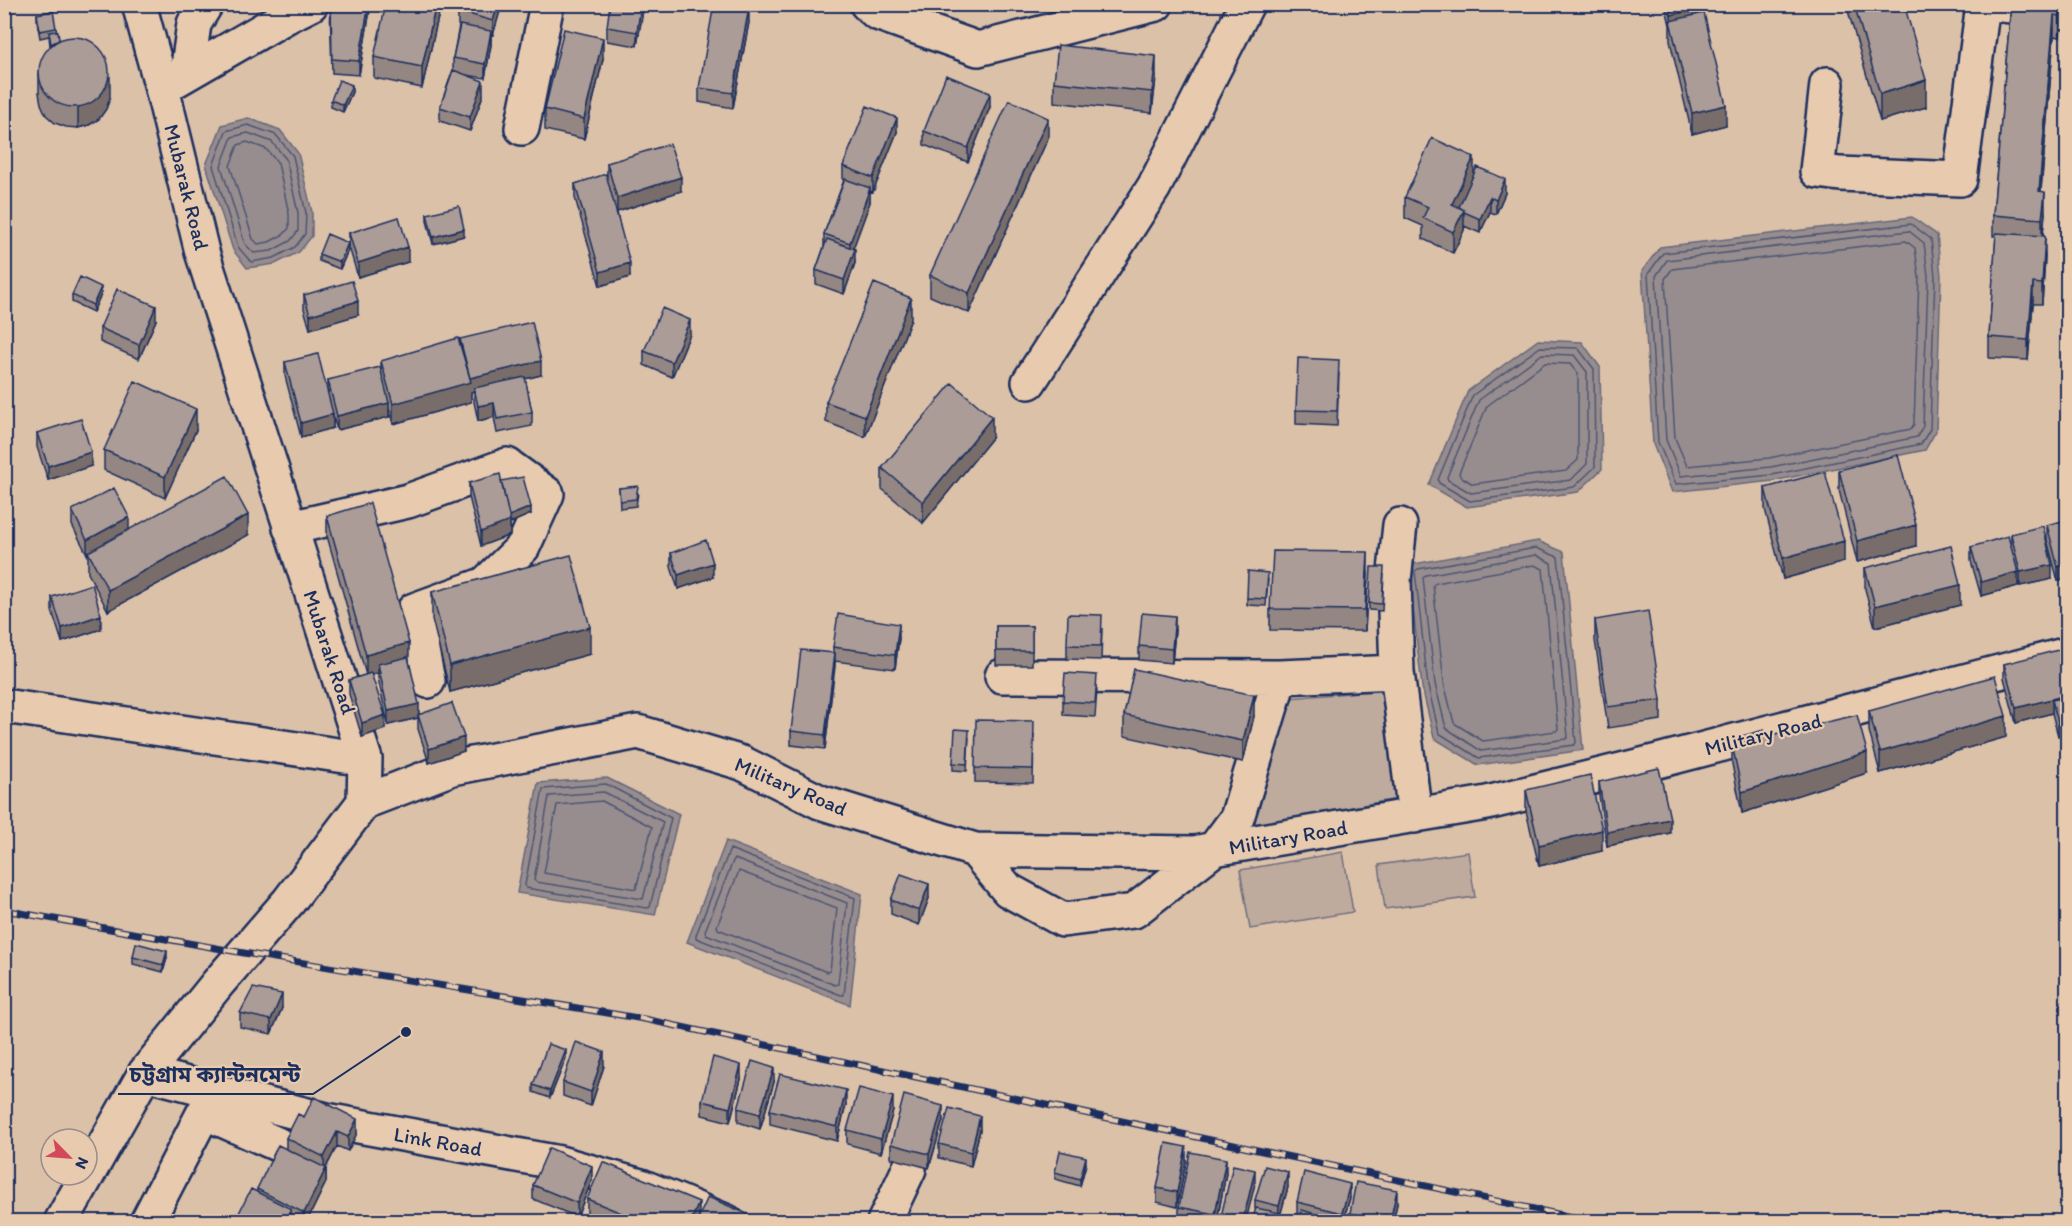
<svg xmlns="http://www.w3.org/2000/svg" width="2072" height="1226" font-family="Itim,'Noto Sans Bengali',sans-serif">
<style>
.green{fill:#bfab9e;stroke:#6d6d7e;stroke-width:1.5}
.water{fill:#978d8f;stroke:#65677b;stroke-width:1.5}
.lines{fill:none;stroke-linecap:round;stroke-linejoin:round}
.shore{stroke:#4d5572;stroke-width:1.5}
.minor-casing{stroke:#1b2f5e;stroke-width:38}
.minor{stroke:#e8caae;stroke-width:33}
.rail-casing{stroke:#1b2f5e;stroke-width:7}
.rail{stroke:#e8caae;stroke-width:4.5;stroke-dasharray:14;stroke-linecap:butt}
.wall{fill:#948682;stroke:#1b2f5e;stroke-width:1.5}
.shaded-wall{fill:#786d6a;stroke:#1b2f5e;stroke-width:1.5}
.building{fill:#ac9c97;stroke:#1b2f5e;stroke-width:1.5}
.labels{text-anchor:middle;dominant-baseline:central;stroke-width:4.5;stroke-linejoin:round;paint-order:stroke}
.street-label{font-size:21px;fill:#1b2f5e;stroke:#e8caae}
.leader{fill:none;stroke:#1b2f5e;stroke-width:2}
.callout-dot{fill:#1b2f5e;stroke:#e8caae;stroke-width:2}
.callout-label{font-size:22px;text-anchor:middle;font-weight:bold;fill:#1b2f5e;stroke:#e8caae;stroke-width:4.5;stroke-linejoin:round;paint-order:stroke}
</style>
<rect width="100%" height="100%" fill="#dcc1a9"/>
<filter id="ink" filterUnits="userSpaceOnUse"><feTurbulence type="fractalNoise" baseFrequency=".0167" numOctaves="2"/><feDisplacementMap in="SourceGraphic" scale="12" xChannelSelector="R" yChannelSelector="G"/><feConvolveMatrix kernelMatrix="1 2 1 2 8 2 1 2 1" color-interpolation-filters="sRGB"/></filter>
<g filter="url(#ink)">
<path class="green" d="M1385,690l11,109 -148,27 41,-128z
M1343,852l10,60 -103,17 -10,-59z
M1468,852l7,45 -90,12 -6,-44z"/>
<path class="water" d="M248,118l32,12 18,23 14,59v24l-13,16 -24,12 -28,4 -14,-18 -27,-85 16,-40z
M1912,217l25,18 4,41 -5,155 -11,19 -152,31 -101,11 -19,-48 -11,-173 18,-24z
M1538,340l44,2 18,25 2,102 -24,23 -111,15 -38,-22 39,-94z
M1538,541l26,11 19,198 -105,15 -44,-27 -12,-51 -14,-122z
M607,778l72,36 -24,101 -138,-22 21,-110z
M726,841l136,53 -12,111 -163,-63z"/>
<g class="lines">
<path class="shore" d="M248,125l28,10 17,21 13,57 -1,21 -10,13 -21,11 -23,4 -13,-15 -25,-81 13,-35z
M248,133l24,9 14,17 12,54v18l-8,10 -19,10 -17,2 -9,-9 -24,-78 11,-29z
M247,142l19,7 12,14 11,51v14l-5,6 -15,8 -11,2 -5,-5 -23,-73 8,-21z
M1911,224l20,15 4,37 -5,153 -9,15 -149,31 -96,9 -18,-42 -10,-168 15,-21z
M1909,231l15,12 4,33 -5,150 -6,11 -146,30 -90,9 -15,-36 -10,-164 11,-16z
M1906,241l9,7 4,29 -5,147 -3,5 -142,29 -82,8 -12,-28 -10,-159 7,-10z
M1540,347l38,1 16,21 1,98 -21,20 -104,14 -31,-18 -1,-3 35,-85z
M1542,354l32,1 13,17v92l-16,16 -100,13 -23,-13 -1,-3 32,-77z
M1545,363l25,1 8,10v86l-12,11 -93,13 -13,-8 -1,-3 28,-67z
M1536,548l22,9 18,186 -2,2 -95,13 -40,-25 -11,-47 -13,-115 3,-2z
M1536,555l15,8 17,174 -2,2 -85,12 -35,-23 -11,-44 -12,-106 3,-3z
M1534,565l9,4 15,160 -2,2 -73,10 -29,-18 -10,-40 -11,-98 3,-2z
M606,784l65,34 -21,89 -3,1 -121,-20 -1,-3 18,-96z
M604,792l59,30 -20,77 -107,-17 -2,-2 15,-84z
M602,801l50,26 -16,62 -92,-16 13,-68z
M730,849l125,49 -11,97h-3l-145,-57v-3z
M735,859l112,44 -9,81 -3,1 -129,-51 -1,-3 28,-70z
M739,871l98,37 -7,63 -3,1 -109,-43 -1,-3z"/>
<g class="minor-casing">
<path id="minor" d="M867,4l10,9 101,36 178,-45
M1993,4l75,8
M187,73l7,-49 12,-20
M1827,84l-10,87 23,3 120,5 23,-175
M162,88l125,-72 24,-12
M522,128l25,-124
M1029,382l125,-195 93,-183
M290,528l118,-27 99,-36 40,29 -24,53 -38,37 -71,26 14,71
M1397,672l-3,-92 6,-55
M1280,677l117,-5 18,144
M4,706l361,53
M364,802l88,-34 186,-36 104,31 78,39 155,48 33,40 55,30 71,-9 80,-62 273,-46 171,-42 410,-107
M975,850l220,3 19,-4 23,-31 43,-141 -278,-1
M145,1073l181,47 234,43 81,23 86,36
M61,1222l84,-149 73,-90 71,-82 75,-99 1,-43 -163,-507 -40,-164 -23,-84
M147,1222l57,-110 73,32
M884,1222l25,-53"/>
</g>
<use href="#minor" class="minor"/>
<g class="rail-casing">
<path id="rail" d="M4,910l240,43 400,66 951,203"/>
</g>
<use href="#rail" class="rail"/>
</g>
<path class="wall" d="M330,4h40v6l-11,65 -27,-2z
M441,4l-19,84 -48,-10v-21z
M502,4l-9,31 -2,-1v11l-6,33 -19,-3 17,20 -13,36 -30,-10v-14l13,-37v-12l6,-32 -1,-1v-14z
M644,4l-7,42 -30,-5v-14z
M1665,4h32l1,10 28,111 -34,9 -22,-93v-16z
M1846,4h58l22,103 -46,14z
M2011,4l50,1 -1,32 -6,-1 -13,155 4,22 -2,23 2,21 -3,47h-9l-5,56 -39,-2v-21l7,-101h-3v-21z
M37,14l19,14 3,12 51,58 -4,11 -7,10 -10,6 -11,3 -12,-1 -11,-4 -9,-8 -5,-11 -2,-11v-21l11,-26 -1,-10 -9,2 -3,-17z
M749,22l-16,86 -34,-6v-14z
M603,59l-19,80 -39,-9v-21z
M1156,77l-4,36 -98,-11v-20z
M352,92l-9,20 -12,-5v-7z
M990,107l-22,55 -44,-17v-14z
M897,132l-24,60 -3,-1v11l-17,46 2,15 -11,31 -28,-10v-14l8,-23v-13l20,-54h-1v-14z
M1048,138l-79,175 -39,-17v-21z
M607,163l74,28 -64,21 13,65 -30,9 -25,-88v-14l32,-8z
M1474,173l31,20 -9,21 -6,-2 -10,21 -16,-7v4l-11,23 -30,-14v-13l-18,-8v-21z
M427,214l37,22 -31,8 -6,-23z
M349,233l59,29 -50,15 -9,-30z
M348,250l-8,19 -21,-8v-7z
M101,294l-8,18 -21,-10v-7z
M304,295l54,20 -48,14 -6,-20z
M911,319l-46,118 -39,-15v-20z
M156,320l-17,39 -39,-17v-14z
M690,334l-18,43 -28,-12v-14z
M460,339l81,36 -16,4 7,33v14l-35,7 -3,-16 -16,4 -4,-19v-11l-3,1v10l-78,22 -4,-16v9l-52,13 -4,-14v12l-32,9 -16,-61v-14l43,30v-12l53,-7v-12l79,-17z
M1339,374l-2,52 -41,-2v-14z
M196,430l-31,68 -61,-28v-20z
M37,433l54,33 -43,14 -11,-33z
M992,438l-69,85 -41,-34v-21z
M1839,470l77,76 -59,16 -18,-72z
M501,481l30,33 -21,9v12l-29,11 -12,-49v-14z
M619,488l19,5 -2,13 -16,2z
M1765,488l79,74 -61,17 -18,-70z
M72,510l57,20 119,5 -140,76 -20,-38v-20l-1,1 -15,-29z
M327,516l82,145 10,54 45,36 -35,12 -11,-34v-11l-30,7 -10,-47v-5l-7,1 14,55 -23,8 -13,-43v-14l17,-5 -39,-139z
M2067,520v58l-9,3 -11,-41v-15z
M2011,534l41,45 -32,7 -2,-5v5l-37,10 -10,-35v-14l40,-1z
M671,553l42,24 -35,12 -7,-22z
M1865,568l95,37 -85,22 -10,-38z
M1368,573l-3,58 -95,-1v-21z
M1384,574l-2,37 -13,-1v-7z
M1268,580l-2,26 -19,-1v-7z
M432,592l158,62 -140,38 -18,-73z
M52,597l49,32 -39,13 -10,-31z
M1595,620l66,80v20l-53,8 -13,-88z
M996,626h36v39h-36z
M1102,629l-1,31 -34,-1v-14z
M1175,630l-3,33 -33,-3v-14z
M899,638l-4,31 -60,-8 -10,88 -34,-4v-14l42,-78v-6z
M2067,654l-9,82 -6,-23 -36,10 -12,-45v-14z
M1097,689l-2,28 -32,-2v-14z
M1869,711l137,26 -126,36 -11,-42z
M1124,715l130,1 -11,46 -119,-26z
M1034,735l-1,48 -58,-1v-14z
M1742,736h22l103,37 -125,40 -10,-49v-20l10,-3z
M969,737l-2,34 -14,-1v-7z
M1599,782l71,51 -63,13 -8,-50z
M1526,790l76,61 -63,15 -13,-55z
M929,898l-10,27 -28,-11v-14z
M133,957l34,1 -4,14 -30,-8z
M282,1008l-11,26 -31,-7v-14z
M566,1058l-16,40 -17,-6v-7z
M604,1066l-13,40 -28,-10v-14z
M741,1079l-11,43 -28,-7v-14z
M774,1082l-14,47 -22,-7v-14z
M846,1105l-9,36 -67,-17v-14z
M893,1111l-12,42 -34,-9v-14z
M304,1117l53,16 -9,18 -11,-5 -11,22v14l-19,39h-13l-3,-1v1l-34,-29v-3l29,-40v-11z
M943,1120l-14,48 -38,-10v-14z
M980,1130l-9,36 -32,-8v-14z
M1186,1161l-9,46 -20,-5v-14z
M1086,1164l-6,22 -25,-7v-7z
M1226,1173l-9,48h-38v-14z
M592,1180l-15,37 -44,-18v-14z
M1288,1187l-8,29v5l-25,-12v-9z
M1350,1198l-7,23h-45l2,-5h-3v-14z
M587,1199l112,19 65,3h-172l-5,-1z
M1397,1204l-4,17h-43v-8z"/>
<path class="shaded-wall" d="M369,4h1v6l-11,65v-14z
M436,4h5l-19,84v-21z
M498,4h4l-9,31v-14z
M641,4h3l-7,42v-14z
M2061,5v21l-1,11v-21z
M749,8v14l-16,86v-15z
M1698,9v14l-27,2v-10z
M2054,15v21l-15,176v-21z
M491,31v14l-6,33v-14z
M603,38v21l-19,80v-20z
M1156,56v21l-4,36v-21z
M110,77v21l-4,11 -7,10 -10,6 -11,3v-20z
M1926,80v27l-46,14v-27z
M483,81v14l-13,36v-14z
M352,85v7l-9,20v-7z
M990,93v14l-22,55v-14z
M1726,105v20l-34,9v-21z
M897,118v14l-24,60v-14z
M1048,118v20l-79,175v-20z
M1474,157v20l-15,33 -7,-6z
M681,177v14l-64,21v-14z
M1505,179v14l-9,21v-14z
M870,188v14l-20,55v-14z
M2045,192v21l-3,27v-21z
M1490,197v15l-10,21v-14z
M1464,210v20l-11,23v-21z
M464,229v7l-31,8v-7z
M2045,236v21l-3,47v-20z
M348,243v7l-8,19v-7z
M408,247v15l-50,15v-14z
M855,249v14l-11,31v-14z
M630,263v14l-30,9v-14z
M2033,283v21l-5,56v-20z
M101,287v7l-8,18v-7z
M911,298v21l-46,118v-21z
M358,301v14l-48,14v-14z
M156,306v14l-17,39v-14z
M690,320v14l-18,43v-15z
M541,361v14l-66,16 -1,-3v3l-3,1v10l-78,22v-20l76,-26z
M389,403v14l-52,13v-14z
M494,403v14l-16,4v-15z
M196,409v21l-31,68v-21z
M333,414v14l-32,9v-14z
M992,417v21l-69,85v-21z
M91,452v14l-43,14v-14z
M531,507v7l-21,9v12l-29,11v-14l28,-16z
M248,515v20l-140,76v-21z
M129,517v14l-42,23v-14z
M1916,525v21l-59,16v-21z
M1844,541v21l-61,17v-21z
M1368,552v21l-3,58v-21z
M713,563v14l-35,12v-14z
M2067,564v14l-9,3v-14z
M2052,565v14l-32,7v-14z
M2018,572v14l-37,10v-14z
M1960,585v20l-85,22v-21z
M101,615v14l-39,13v-14z
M1175,616v14l-3,33v-14z
M899,624v14l-4,31v-14z
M590,627v27l-140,38v-27z
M409,643v20l-31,1v9l-12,3v-21z
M835,653v14l-10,82v-14z
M1254,695v21l-11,46v-21z
M2067,695v14l-15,-9v13l-36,10v-15z
M419,704v14l-1,-3v3l-30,7v-14z
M385,715v14l-23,8v-14z
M2006,716v21l-126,36v-21z
M2067,719v14l-9,3v-14z
M464,737v14l-35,12v-14z
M1867,752v21l-125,40v-21z
M1670,819v14l-63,13v-14z
M1602,830v21l-63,15v-21z
M929,884v14l-10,27v-14z
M167,951v7l-4,14v-7z
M282,994v14l-11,26v-14z
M566,1050v8l-16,40v-7z
M604,1052v14l-13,40v-14z
M741,1065v14l-11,43v-14z
M774,1068v14l-14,47v-15z
M846,1090v15l-9,36v-14z
M893,1097v14l-12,42v-14z
M943,1106v14l-14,48v-14z
M980,1116v14l-9,36v-14z
M357,1119v14l-9,18v-14z
M337,1132v14l-13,25v-14z
M1186,1147v14l-9,46v-15z
M1086,1157v7l-6,22v-7z
M1226,1159v14l-9,48h-2v-7z
M592,1166v14l-15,37v-14z
M326,1168v14l-19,39h-3v-8z
M1255,1170v14l-9,37h-3z
M1288,1172v15l-8,29v5h-2l1,-15z
M1350,1184v14l-7,23h-1v-8z
M1397,1190v14l-4,17h-3z
M699,1202v19h-8z
M291,1209v12h-6z"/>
<path class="building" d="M331,4h38l-10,57 -27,-2z
M386,4h50l-14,63 -48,-10z
M460,4h38l-5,17 -35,-10z
M610,4h31l-4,28 -30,-5z
M714,4h13l22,4 -16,85 -34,-5z
M1668,4h29l1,5 -27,6z
M1854,4h50l22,76 -46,14z
M2011,4l50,1 -1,11 -6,-1 -15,176 6,1 -3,27 -49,-4z
M53,11l3,17 -16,3 -3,-17z
M1704,13l22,92 -34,8 -22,-92z
M460,25l31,6 -6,33 -32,-6z
M564,29l39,9 -19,81 -39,-10z
M58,31l1,9 -8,4 -2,-12z
M39 72a35 35 0 1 1 70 0a35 35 0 1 1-70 0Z
M1058,45l98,11 -4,36 -98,-10z
M453,70l30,11 -13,36 -30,-10z
M946,75l44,18 -22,55 -44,-17z
M339,80l13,5 -9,20 -12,-5z
M1009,100l39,18 -79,175 -39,-18z
M867,106l30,12 -24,60 -30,-12z
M1432,138l42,19 -22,47 12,6 -11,22 -30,-14 5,-11 -23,-10z
M670,144l11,33 -64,21 -10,-35z
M1477,167l28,12 -9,21 -6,-3 -10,22 -16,-7v-2l-5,-3z
M606,174l24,89 -30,9 -25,-88z
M845,179l25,9 -20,55 -26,-9z
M459,206l5,23 -31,8 -6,-23z
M399,217l9,30 -50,16 -9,-30z
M1996,233l49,3 -3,48 -9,-1 -5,57 -39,-3z
M327,234l21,9 -8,19 -21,-8z
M827,239l28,10 -11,31 -28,-10z
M80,277l21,10 -8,18 -21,-10z
M352,281l6,20 -48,14 -6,-20z
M874,283l37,15 -46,118 -39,-14z
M117,289l39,17 -17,39 -39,-17z
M662,308l28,12 -18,42 -28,-11z
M532,322l9,39 -71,17 -10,-39z
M458,338l13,44 -78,22 -12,-43z
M318,354l15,60 -32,9 -16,-61z
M1298,358l41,2 -2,51 -41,-1z
M380,367l9,36 -52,13 -9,-36z
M525,377l7,35 -35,7 -3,-16 -16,3 -4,-18z
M135,381l61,28 -31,68 -61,-27z
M952,383l40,34 -69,85 -41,-34z
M81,419l10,33 -43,14 -11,-33z
M1898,455l18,70 -59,16 -18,-71z
M1825,472l19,69 -61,17 -18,-70z
M500,474l10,47 -29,11 -12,-49z
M227,476l21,39 -140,75 -20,-38z
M523,477l8,30 -22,9 -8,-35z
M638,486l-2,13 -16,2 -1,-13z
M114,488l15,29 -42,23 -15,-30z
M370,503l39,140 -43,12 -39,-139z
M2067,520v44l-9,3 -11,-42z
M2043,526l9,39 -32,7 -9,-38z
M2008,536l10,36 -37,10 -10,-35z
M706,540l7,23 -35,12 -7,-22z
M1951,546l9,39 -85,21 -10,-38z
M1273,551l95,1 -3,58 -95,-1z
M571,555l19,72 -140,38 -18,-73z
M1371,567h13l-2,37 -13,-1z
M1248,571l20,2 -2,26 -19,-1z
M92,584l9,31 -39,13 -10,-31z
M1648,611l13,89 -53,7 -13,-87z
M1142,613l33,3 -3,33 -33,-3z
M838,614l61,10 -4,31 -62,-8z
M1068,614l34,1 -1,31 -34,-1z
M996,626h36v25h-36z
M2066,648l1,6v41l-51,13 -12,-44z
M801,650l34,3 -10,82 -34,-4z
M408,657l11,47 -31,7 -10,-47z
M1134,669l120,26 -11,46 -119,-26z
M371,673l14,42 -23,8 -13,-43z
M1065,673l32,2 -2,28 -32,-2z
M1995,676l11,40 -126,36 -11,-41z
M2067,697v22l-9,3 -6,-22z
M452,703l12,34 -35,12 -11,-34z
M1857,715l10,37 -125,40 -10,-48z
M976,720l58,1 -1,48 -58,-1z
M955,729l14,1 -2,34 -14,-1z
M1764,730v6l-21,5 -1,-5z
M1659,768l11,51 -63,13 -8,-50z
M1590,775l12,55 -63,15 -13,-55z
M901,874l28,10 -10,27 -28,-11z
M136,943l31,8 -4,14 -30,-8z
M253,988l29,6 -11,26 -31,-7z
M576,1042l28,10 -13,40 -28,-10z
M548,1044l18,6 -16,41 -17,-6z
M713,1057l28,8 -11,43 -28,-7z
M752,1061l22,7 -14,46 -22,-6z
M780,1074l66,16 -9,37 -67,-17z
M859,1088l34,9 -12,42 -34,-9z
M904,1095l39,11 -14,48 -38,-10z
M314,1097l43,22 -9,18 -11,-5 -13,25 -38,-19 12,-24 6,3z
M949,1108l31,8 -9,36 -32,-8z
M1166,1143l20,4 -9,45 -20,-4z
M278,1145l48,23 -22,45 -47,-24z
M549,1148l43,18 -15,37 -44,-18z
M1060,1151l26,6 -6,22 -25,-7z
M1190,1152l36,7 -11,55 -36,-7z
M603,1162l96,40 -8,19h-50l-54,-22z
M1233,1165l22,5 -12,51h-23z
M1265,1166l23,6 -9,34 -24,-6z
M1304,1172l46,12 -8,29 -45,-11z
M1356,1182l41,8 -7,31 -40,-8z
M251,1189l40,20 -6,12h-50z
M708,1197l56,24h-67z
M1256,1208l24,5 -2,8h-26z
M1302,1210l36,11h-40z"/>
</g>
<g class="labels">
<g class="street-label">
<text transform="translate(187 187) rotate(76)">Mubarak Road</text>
<text transform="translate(330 652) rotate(72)">Mubarak Road</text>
<text transform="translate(1763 734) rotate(-14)">Military Road</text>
<text transform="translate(791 786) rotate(23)">Military Road</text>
<text transform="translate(1288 837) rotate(-10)">Military Road</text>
<text transform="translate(438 1141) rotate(10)">Link Road</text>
</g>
</g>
<path class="leader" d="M406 1032L313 1094H118"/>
<circle class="callout-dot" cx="406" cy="1032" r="6"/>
<g class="callout-label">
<text x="215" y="1082">চট্টগ্রাম ক্যান্টনমেন্ট</text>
</g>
<rect width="2072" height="1226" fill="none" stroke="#e8caae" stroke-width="24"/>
<rect x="12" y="12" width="2048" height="1202" fill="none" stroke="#1b2f5e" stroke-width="2" filter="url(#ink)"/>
<g transform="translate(69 1157) rotate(115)"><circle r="28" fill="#e8caae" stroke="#968c8e" stroke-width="1.5"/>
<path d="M0-4.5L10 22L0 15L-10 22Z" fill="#d1495b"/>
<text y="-9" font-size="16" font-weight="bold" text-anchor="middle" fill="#1b2f5e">N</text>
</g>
</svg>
